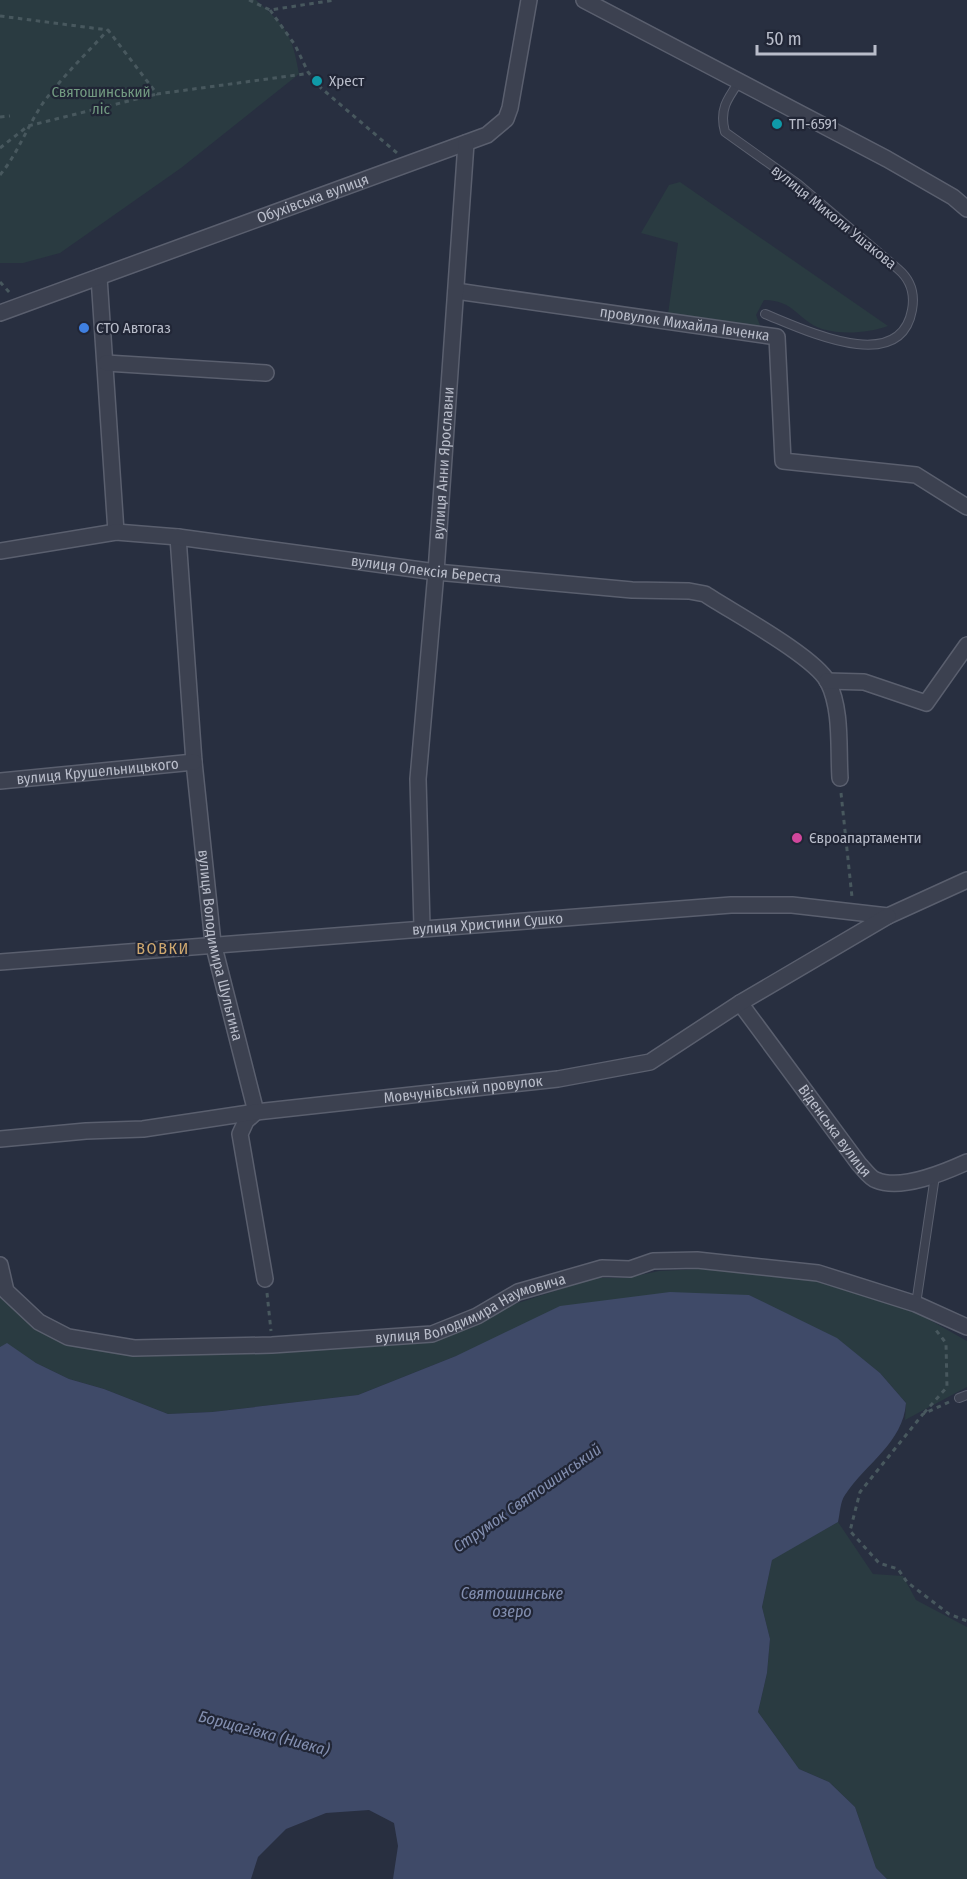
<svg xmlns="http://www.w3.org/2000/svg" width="967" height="1879" font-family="'Fira Sans Condensed',sans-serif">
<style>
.green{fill:#2a3b41}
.water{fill:#3f4a68}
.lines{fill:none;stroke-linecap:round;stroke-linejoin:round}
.lane-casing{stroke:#5a5f6e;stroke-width:10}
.street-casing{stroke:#5a5f6e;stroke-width:18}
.path{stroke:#48585e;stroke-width:3;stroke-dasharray:4.5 4.5;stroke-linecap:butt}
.lane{stroke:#3c4150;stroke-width:8}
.street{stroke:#3c4150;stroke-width:15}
.culture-dot{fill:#0f9aa8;stroke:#212636;stroke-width:2}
.shop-dot{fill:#3f7fe0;stroke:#212636;stroke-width:2}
.hotel-dot{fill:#d1479c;stroke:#212636;stroke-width:2}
.labels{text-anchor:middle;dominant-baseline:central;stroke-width:4.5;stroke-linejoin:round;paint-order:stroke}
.poi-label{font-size:15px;fill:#b9bdca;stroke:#212636;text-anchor:start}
.park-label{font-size:15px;fill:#729a81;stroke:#212636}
.street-label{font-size:15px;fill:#b9bdca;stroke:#212636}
.neighbourhood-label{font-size:16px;letter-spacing:1.5px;fill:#cfa86f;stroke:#212636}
.water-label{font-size:16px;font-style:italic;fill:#838fb0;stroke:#212636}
</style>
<rect width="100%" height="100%" fill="#282f40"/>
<path class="green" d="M0,0h256c30,27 36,33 43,74l-118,94 -121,85 -37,10h-23z
M680,182l208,144c-20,7 -45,9 -66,3 -24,-8 -27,-29 -58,-29l-8,15 5,13 -93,-14 10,-71 -37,-10 28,-48z
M701,1269l112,10 99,31 55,31v46l-62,33 1,-17 -26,-30 -44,-35 -87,-43 -293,61 -98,39 -146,17 -44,2 -64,-25 -35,-10 -33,-16 -29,-19 -7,3v-60l23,31 34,20 215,13 165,-11 38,-14 28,-18 92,-30h31l33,-7z
M838,1522l35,52 30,2 13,24 51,27v252h-80l-11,-11 -21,-61 -26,-25 -30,-13 -41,-57 9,-39 3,-34 -8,-32 10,-48z"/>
<path class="water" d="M670,1292l79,3 88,43 43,35 26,30c-3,40 -40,60 -61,92 -5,7 -5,19 -7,27l-66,38 -10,47 8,32 -3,34 -9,39 41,57 30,13 26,25 21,61 11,11h-494l5,-33 -4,-23 -25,-13 -43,3 -40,16 -28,28 -7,22h-251v-532l7,-4 29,20 33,16 35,10 64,25 44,-2 146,-17 98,-39 104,-50z"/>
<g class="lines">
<g class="lane-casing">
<path id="lane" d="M739,82c-12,17 -20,28 -14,50l73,52 100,85c13,11 17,25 14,41 -12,67 -109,19 -147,4
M916,1304l19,-128
M959,1398l8,-3"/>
</g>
<g class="street-casing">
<g id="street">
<path d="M584,0l303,159 66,38 14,12"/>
<path d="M99,277l17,255"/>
<path id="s1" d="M456,291l321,46 6,124 133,14 51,32"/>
<path id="s2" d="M0,313l487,-178 19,-16 4,-11 19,-108"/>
<path d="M106,363l160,10"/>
<path id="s3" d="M178,537l16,225 19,181 43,169 -10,9 -6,13 25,145"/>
<path id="s4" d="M0,551l116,-19 62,5 258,35 196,18 57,1 16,3c27,18 109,62 123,88 14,28 10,66 12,96"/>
<path d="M827,681l37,1 62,21 41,-58"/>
<path id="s5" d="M0,781l194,-19"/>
<path id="s6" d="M422,927l-4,-148 18,-207 30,-429"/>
<path id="s7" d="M0,962l731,-57h61l96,11 79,-36"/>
<path id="s8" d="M740,1003l119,161c5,5 11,14 17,16 25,11 69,-8 91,-18"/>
<path id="s9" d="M0,1139l86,-8 57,-2 113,-17 302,-33 92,-17 90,-59 148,-87"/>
<path id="s10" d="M0,1265l6,26 33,31 29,15 66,11 138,-3 160,-11 45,-18 41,-24 84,-24 28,1 23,-8 44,-1 121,13 98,31 51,23"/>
</g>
</g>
<path class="path" d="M249,0l21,10 65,-10
M270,10l25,35 13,27 13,16 76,65
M0,16l108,14 49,64 147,-20
M0,117l10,-1
M0,148l28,-22 129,-32
M0,175c18,-22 27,-48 43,-72 19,-26 43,-49 65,-73
M0,282l10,11
M841,793l11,104
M267,1293l4,38
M949,1402l-26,12 -63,78 -10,39 29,32 19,6 9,13 42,32 18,7
M924,1413l23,-26 -1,-44 -11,-14"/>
<use href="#lane" class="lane"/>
<use href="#street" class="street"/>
</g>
<g class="culture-dot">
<circle cx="317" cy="81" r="6"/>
<circle cx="777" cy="124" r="6"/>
</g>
<circle class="shop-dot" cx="84" cy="328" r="6"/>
<circle class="hotel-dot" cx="797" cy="838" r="6"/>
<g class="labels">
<g class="poi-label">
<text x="329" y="81">Хрест</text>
<text x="789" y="124">ТП-6591</text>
<text x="96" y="328">СТО Автогаз</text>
<text x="809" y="838">Євроапартаменти</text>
</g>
<g class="park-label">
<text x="101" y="92">Святошинський<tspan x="101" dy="17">ліс</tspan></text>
</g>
<g class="street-label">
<text stroke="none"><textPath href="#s2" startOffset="333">Обухівська вулиця</textPath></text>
<text transform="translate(834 217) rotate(39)">вулиця Миколи Ушакова</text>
<text stroke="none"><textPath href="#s1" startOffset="231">провулок Михайла Івченка</textPath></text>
<text stroke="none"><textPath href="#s6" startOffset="465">вулиця Анни Ярославни</textPath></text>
<text stroke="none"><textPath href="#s4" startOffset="430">вулиця Олексія Береста</textPath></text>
<text stroke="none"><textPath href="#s5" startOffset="98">вулиця Крушельницького</textPath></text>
<text stroke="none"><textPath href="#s7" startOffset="489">вулиця Христини Сушко</textPath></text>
<text stroke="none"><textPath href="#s3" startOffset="411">вулиця Володимира Шульгина</textPath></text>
<text stroke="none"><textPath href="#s9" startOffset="466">Мовчунівський провулок</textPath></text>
<text stroke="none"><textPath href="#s8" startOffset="159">Віденська вулиця</textPath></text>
<text stroke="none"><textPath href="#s10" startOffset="514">вулиця Володимира Наумовича</textPath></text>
</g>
<g class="neighbourhood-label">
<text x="163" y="948">ВОВКИ</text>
</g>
<g class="water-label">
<text transform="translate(527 1498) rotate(-35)">Струмок Святошинський</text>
<text x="512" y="1593">Святошинське<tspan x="512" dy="18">озеро</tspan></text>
<text transform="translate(264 1733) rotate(15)">Борщагівка (Нивка)</text>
</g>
</g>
<path d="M757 45v9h118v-9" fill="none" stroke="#b9bdca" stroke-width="3"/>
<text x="766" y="45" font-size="18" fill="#b9bdca" stroke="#212636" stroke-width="4.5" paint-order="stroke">50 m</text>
</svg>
